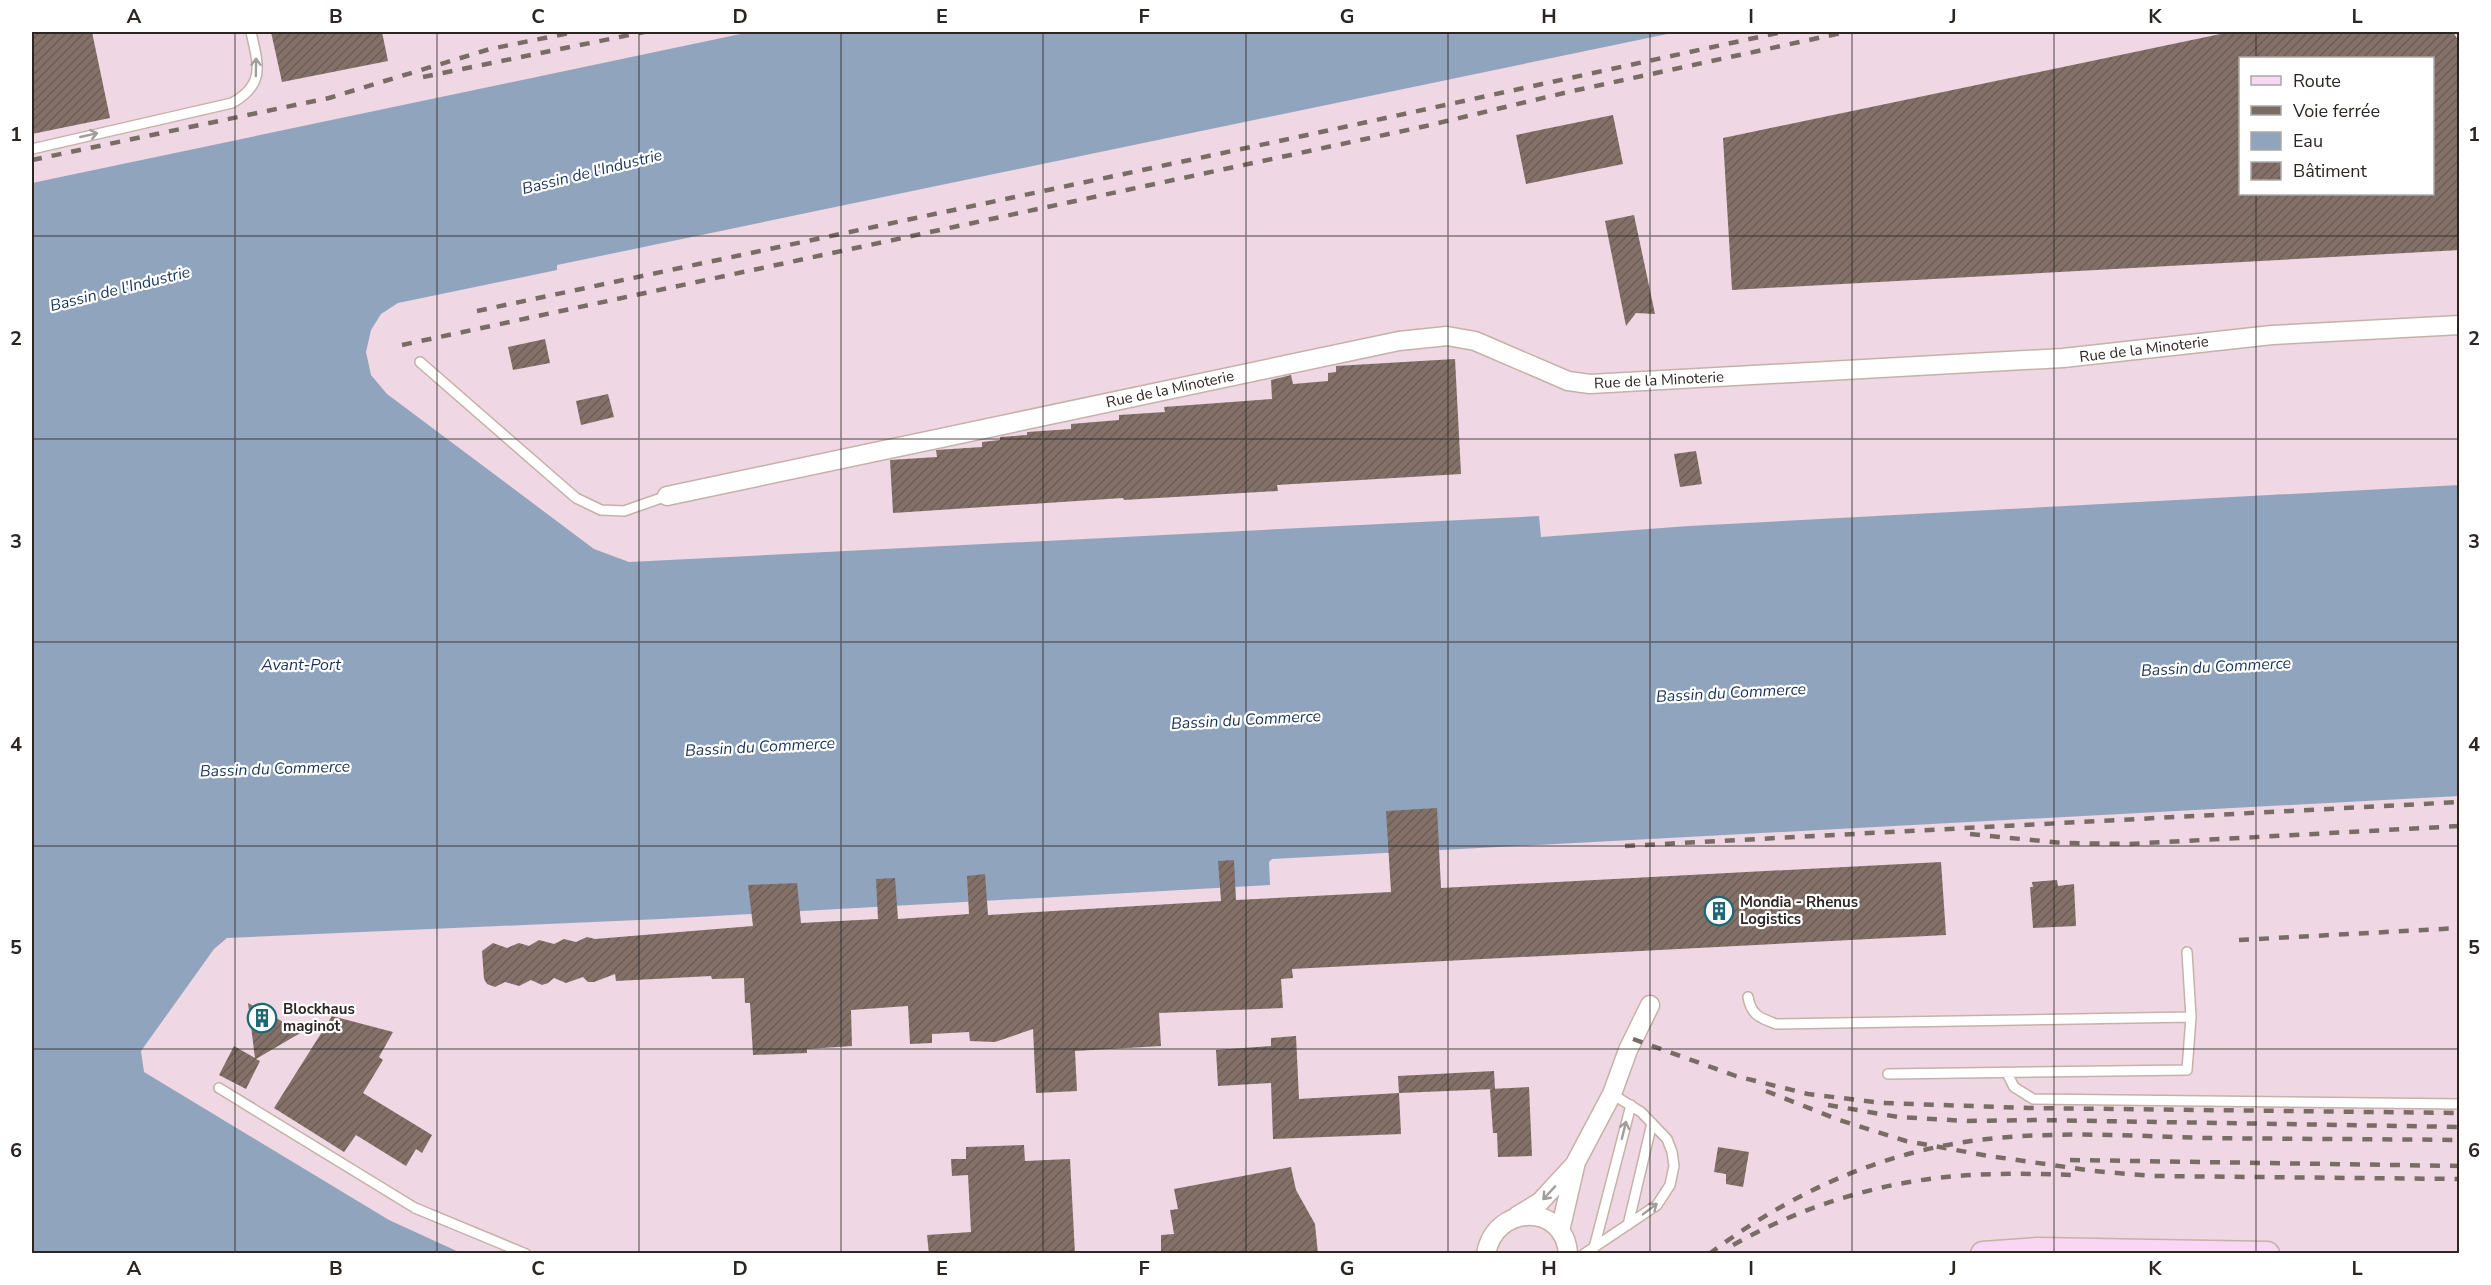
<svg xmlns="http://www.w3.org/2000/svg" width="2491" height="1285" font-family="'Nunito Sans',sans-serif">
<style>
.industrial{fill:#efd7e3;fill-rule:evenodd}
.water{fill:#91a4be}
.building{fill:url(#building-hatch);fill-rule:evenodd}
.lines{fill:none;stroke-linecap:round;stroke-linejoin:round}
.lane-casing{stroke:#c5b1a9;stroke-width:12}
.street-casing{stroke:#c5b1a9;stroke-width:21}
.secondary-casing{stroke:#c5b1a9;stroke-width:27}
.lane{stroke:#fff;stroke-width:9}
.street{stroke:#fff;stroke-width:18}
.secondary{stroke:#f7d7f2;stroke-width:24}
.rail{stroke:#796c67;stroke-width:4.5;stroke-dasharray:10 10;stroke-linecap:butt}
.oneway{stroke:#a09d9c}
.grid{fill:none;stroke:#2d2522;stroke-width:1.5;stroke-opacity:0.55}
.labels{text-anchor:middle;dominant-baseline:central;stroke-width:4.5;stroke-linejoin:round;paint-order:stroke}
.street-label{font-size:15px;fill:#2d2522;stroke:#fff}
.poi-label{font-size:15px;font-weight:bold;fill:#2d2522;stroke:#fff;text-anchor:start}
.water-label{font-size:16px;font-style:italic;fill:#183559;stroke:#fff}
.neatline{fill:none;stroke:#2d2522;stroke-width:2}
.grid-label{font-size:20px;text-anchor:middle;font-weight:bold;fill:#2d2522}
</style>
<defs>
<pattern id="building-hatch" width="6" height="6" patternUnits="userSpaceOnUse" patternTransform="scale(1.5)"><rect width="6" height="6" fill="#837169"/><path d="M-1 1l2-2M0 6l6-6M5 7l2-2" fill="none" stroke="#6c5d56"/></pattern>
</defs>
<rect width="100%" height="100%" fill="#f9e4db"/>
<path class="industrial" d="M32,32h2427v1221h-2427zM2240,58h192v136h-192z"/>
<path class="water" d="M750,32h927l-1120,233v5l-159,33 -17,11 -10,16 -5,22 5,23 16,19 207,155 35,13 910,-46 2,21 148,-11 770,-41v311l-1187,63 -3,3 1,23 -609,34 -434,19 -13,11 -73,102 3,21 245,148 72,33h-429v-1070z"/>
<path class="building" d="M32,32h60l18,86 -78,16z
M271,32h111l6,29 -106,21z
M2230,32h223l7,11v207l-728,40 -9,-152zM2241,58h192v136h-192z
M1613,115l10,49 -97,20 -10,-49z
M1634,215l21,99 -19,-1 -10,13 -21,-105z
M545,339l5,24 -37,7 -5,-23z
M1455,359l6,115 -184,11 1,6 -154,9 -1,-2 -230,15 -3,-53 47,-3 -1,-7 46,-3v-5l18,-2v-3l27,-2v-3l44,-3v-5l48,-4v-5l46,-3 -1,-5 108,-8 -1,-19 20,-5 2,9 35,-3v-8l8,-1v-6z
M608,394l6,23 -33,8 -5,-24z
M1696,451l6,33 -22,3 -6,-33z
M1437,808l4,80 500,-26 5,73 -654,34 1,9 -12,1 2,29 -124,5 2,33 -86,5 2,40 -41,2 -3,-64 -38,13 -25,-1 -1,-9 -37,2v9l-22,1 -2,-38 -57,4 1,36 -45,3v4l-54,2 -3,-52h-5l-1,-25 -32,1 -1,-3 -95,5 -1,-7 -21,8h-6l-5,-5 -17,6 -12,-5 -6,5 -6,2 -11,-5 -12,6 -14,-4 -10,5 -8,-3 -3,-5 -2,-28 11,-8 14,5 12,-5 10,3 10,-6 15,4 10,-5 12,3 11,-5 8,2 158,-13 -5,-41 49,-2 4,40 77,-4 -2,-40 19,-1 3,41 71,-5 -2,-38 18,-2 3,41 233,-14 -3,-40 16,-1 2,40 155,-8 -5,-81z
M2057,880l1,6 16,-2 2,42 -43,2 -3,-41h3l-1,-5z
M248,1003l54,29 -46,27 4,2 -14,28 -27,-14 15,-29 21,12z
M332,1016l61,16 -14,25 4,3 -20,33 69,42 -10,18 -6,-4 -10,17 -50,-31 -12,17 -70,-44z
M1296,1036l3,63 100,-6 2,41 -128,5 -2,-56 -53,3 -2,-36 55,-4v-8z
M1494,1071l1,18 -96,4 -1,-17z
M1529,1087l3,69 -34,1 -1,-24h-4l-3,-44z
M1024,1145l1,16 45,-2 5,95h-146l-2,-19 44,-3 -3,-57 -16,1 -1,-17h15v-12z
M1718,1147l31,5 -6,35 -17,-3v-10l-12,-2z
M1291,1167l5,23 19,34 3,30h-157v-19l13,-1 -4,-24 8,-1 -4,-20z"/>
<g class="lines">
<g class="lane-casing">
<path id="lane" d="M32,149l200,-46c34,-19 26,-39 19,-71
M420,362l156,136 25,12 23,1 43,-15
M1748,997c3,18 12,21 28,27l415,-7 -4,-65
M2007,1073l7,14 19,12 427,5
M1888,1074l299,-4 4,-53
M219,1088l196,120 111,46
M1628,1225l24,-102
M1594,1248l37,-143
M1584,1254l73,-49 13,-20 4,-19 -2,-14 -5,-13 -26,-27 -29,-18"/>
</g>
<g class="street-casing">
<path id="street" d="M667,496l732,-155 48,-5 28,5 93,40 22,3 473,-26 209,-23 188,-10
M1517,1216l23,-14 34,-37
M1560,1231l16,-69 36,-68 16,-44 22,-45
M1486,1254c9,-51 79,-51 82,0"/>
</g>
<g class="secondary-casing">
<path id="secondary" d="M1983,1254l54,-4 230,4"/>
</g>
<use href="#lane" class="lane"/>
<use href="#street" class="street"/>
<use href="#secondary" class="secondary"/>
<path class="rail" d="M423,77l221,-45
M32,160l297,-62 161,-49 84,-17
M477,311l807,-171 498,-108
M402,345l1024,-219 142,-34 278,-60
M1970,834l92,9 66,1 332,-18
M1625,846l835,-44
M2239,940l221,-12
M1633,1039l103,37 72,18 75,9 146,5 431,5
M1766,1091l73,29 67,21 83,15 105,15 58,5 308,3
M1828,1105l70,12 69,4 72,-1 421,7
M2070,1160l390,6
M1733,1245c73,-41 156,-66 240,-70 34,-2 68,-1 101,0
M1709,1254c90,-67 187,-109 300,-117 65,-5 131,-1 196,1 85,1 170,1 255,2"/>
</g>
<defs><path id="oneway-shaft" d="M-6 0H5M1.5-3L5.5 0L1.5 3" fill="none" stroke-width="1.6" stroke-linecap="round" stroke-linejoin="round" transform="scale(1.5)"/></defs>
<g class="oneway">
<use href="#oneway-shaft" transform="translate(256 67) rotate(-89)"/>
<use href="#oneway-shaft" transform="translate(89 135) rotate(-13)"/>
<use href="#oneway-shaft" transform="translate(1624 1130) rotate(-76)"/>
<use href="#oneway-shaft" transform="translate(1549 1193) rotate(133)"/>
<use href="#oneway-shaft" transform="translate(1650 1209) rotate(-37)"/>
</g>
<path class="grid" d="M235,32v1222M437,32v1222M639,32v1222M841,32v1222M1043,32v1222M1246,32v1222M1448,32v1222M1650,32v1222M1852,32v1222M2054,32v1222M2256,32v26M2256,194v1060M32,236h2428M32,439h2428M32,642h2428M32,846h2428M32,1049h2428"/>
<defs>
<g id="building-ring" transform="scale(1.5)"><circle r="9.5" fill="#fff" stroke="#1d6872" stroke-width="1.5"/><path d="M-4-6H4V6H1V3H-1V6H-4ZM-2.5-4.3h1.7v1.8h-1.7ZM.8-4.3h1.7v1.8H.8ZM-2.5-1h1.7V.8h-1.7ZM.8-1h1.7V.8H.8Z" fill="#1d6872"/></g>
</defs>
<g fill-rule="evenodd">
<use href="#building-ring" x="1719" y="911"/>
<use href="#building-ring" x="262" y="1018"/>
</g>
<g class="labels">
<g class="street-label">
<text transform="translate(2144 349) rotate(-7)">Rue de la Minoterie</text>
<text transform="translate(1659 380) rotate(-3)">Rue de la Minoterie</text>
<text transform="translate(1170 389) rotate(-12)">Rue de la Minoterie</text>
</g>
<g class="poi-label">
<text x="1740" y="902">Mondia - Rhenus<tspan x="1740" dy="17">Logistics</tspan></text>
<text x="283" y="1009">Blockhaus<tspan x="283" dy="17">maginot</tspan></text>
</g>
<g class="water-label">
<text transform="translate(592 172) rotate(-14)">Bassin de l'Industrie</text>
<text transform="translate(120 289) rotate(-14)">Bassin de l'Industrie</text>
<text x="301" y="665">Avant-Port</text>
<text transform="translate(2216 667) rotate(-3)">Bassin du Commerce</text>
<text transform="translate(1731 693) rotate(-3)">Bassin du Commerce</text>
<text transform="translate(1246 720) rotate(-3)">Bassin du Commerce</text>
<text transform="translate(760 747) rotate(-3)">Bassin du Commerce</text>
<text transform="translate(275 769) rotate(-2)">Bassin du Commerce</text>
</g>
</g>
<rect width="2491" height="1285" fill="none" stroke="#ffffff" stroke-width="66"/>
<rect x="2239" y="57" width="195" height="138" fill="#ffffff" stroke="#aba8a7" stroke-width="1.5"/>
<rect x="2251" y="76" width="30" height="9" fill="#f7d7f2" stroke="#aba8a7" stroke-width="1.5"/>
<text x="2293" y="87" font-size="18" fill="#2d2522">Route</text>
<rect x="2251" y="106" width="30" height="9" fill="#796c67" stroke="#aba8a7" stroke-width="1.5"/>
<text x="2293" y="117" font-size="18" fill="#2d2522">Voie ferrée</text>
<rect x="2251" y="132" width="30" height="18" fill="#91a4be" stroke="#aba8a7" stroke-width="1.5"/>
<text x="2293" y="147" font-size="18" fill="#2d2522">Eau</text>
<rect x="2251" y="162" width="30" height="18" fill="url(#building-hatch)" stroke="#aba8a7" stroke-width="1.5"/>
<text x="2293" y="177" font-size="18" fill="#2d2522">Bâtiment</text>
<rect x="33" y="33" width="2425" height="1219" class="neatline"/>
<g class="grid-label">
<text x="134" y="23">A</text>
<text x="336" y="23">B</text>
<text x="538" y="23">C</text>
<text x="740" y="23">D</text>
<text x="942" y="23">E</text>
<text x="1144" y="23">F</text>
<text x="1347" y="23">G</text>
<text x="1549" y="23">H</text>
<text x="1751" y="23">I</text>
<text x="1953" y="23">J</text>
<text x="2155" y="23">K</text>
<text x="2357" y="23">L</text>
<text x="16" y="141">1</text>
<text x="2474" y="141">1</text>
<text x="16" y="345">2</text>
<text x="2474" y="345">2</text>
<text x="16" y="548">3</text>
<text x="2474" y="548">3</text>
<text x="16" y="751">4</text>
<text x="2474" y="751">4</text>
<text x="16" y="954">5</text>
<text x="2474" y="954">5</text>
<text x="16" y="1157">6</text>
<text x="2474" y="1157">6</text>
<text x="134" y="1275">A</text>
<text x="336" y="1275">B</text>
<text x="538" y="1275">C</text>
<text x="740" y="1275">D</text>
<text x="942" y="1275">E</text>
<text x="1144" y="1275">F</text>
<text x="1347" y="1275">G</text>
<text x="1549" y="1275">H</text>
<text x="1751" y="1275">I</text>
<text x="1953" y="1275">J</text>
<text x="2155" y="1275">K</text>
<text x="2357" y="1275">L</text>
</g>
</svg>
